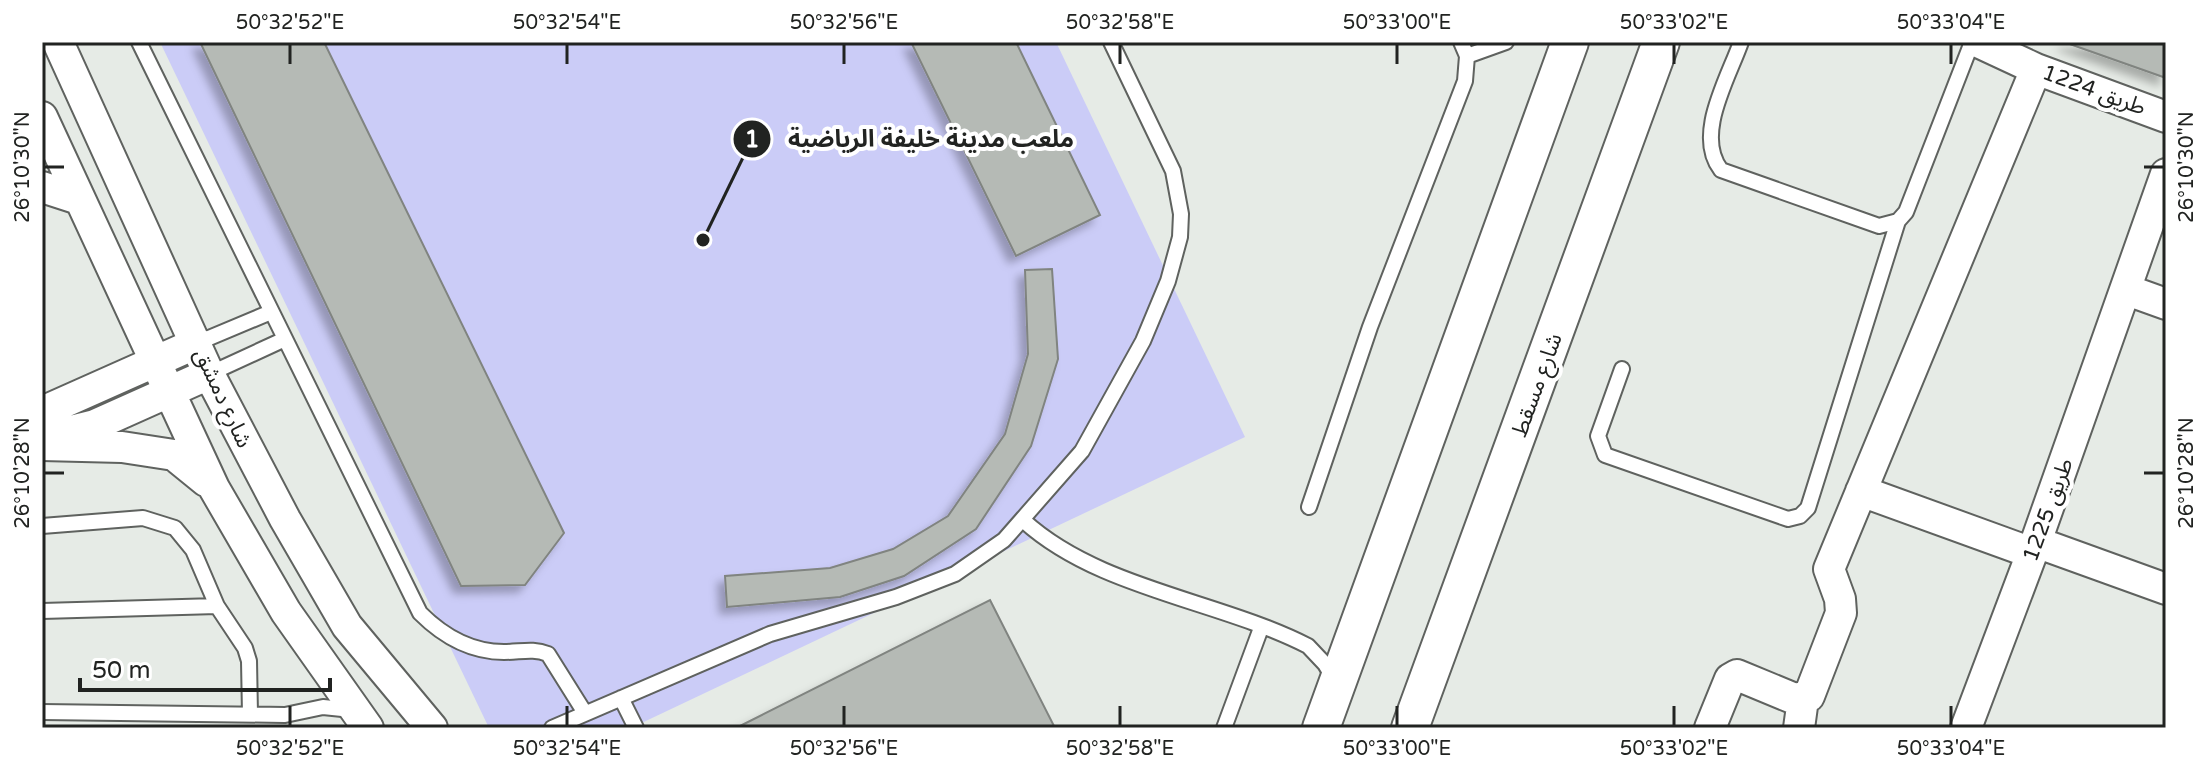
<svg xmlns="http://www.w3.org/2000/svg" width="2208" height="770" font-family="'Varela Round','Noto Sans Arabic',sans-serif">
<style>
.green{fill:#cbccf7}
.building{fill:#b5bab5;stroke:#808480;stroke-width:2;filter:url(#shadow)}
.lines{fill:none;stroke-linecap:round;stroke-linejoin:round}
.service-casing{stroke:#5f625f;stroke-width:18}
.minor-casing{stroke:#5f625f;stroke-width:34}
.tertiary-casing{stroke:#5f625f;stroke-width:40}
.service{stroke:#fff;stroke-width:14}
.minor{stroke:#fff;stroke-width:30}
.tertiary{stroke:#fff;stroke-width:36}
.ticks{fill:none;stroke:#212321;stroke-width:3}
.labels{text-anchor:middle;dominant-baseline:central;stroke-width:8;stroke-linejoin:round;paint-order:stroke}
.street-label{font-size:22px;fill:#212321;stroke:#fff}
.leader{fill:none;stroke:#212321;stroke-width:3}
.callout-dot{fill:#212321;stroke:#fff;stroke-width:3}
.mark-label{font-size:24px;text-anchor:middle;font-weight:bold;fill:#fff}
.callout-label{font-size:24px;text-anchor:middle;font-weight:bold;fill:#212321;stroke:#fff;stroke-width:8;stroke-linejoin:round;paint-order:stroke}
.neatline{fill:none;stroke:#212321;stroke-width:3}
.ticks-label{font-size:20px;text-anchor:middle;fill:#212321}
</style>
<defs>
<filter id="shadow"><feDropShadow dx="-7" dy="7" stdDeviation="4" flood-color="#0004"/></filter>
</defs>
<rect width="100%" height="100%" fill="#e6ebe6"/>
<path class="green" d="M160,42h896l189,395 -614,291h-142z"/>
<path class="building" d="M200,42h124l240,491 -39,52 -64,1z
M911,42h105l84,173 -84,41z
M2064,42h102v36z
M1052,269l6,90 -27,87 -55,83 -72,47 -64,21 -113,10 -2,-31 105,-8 63,-19 55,-33 57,-82 23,-80 -3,-84z
M990,600l65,128h-319z"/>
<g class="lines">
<g class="service-casing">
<path id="service" d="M139,42l281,571c23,23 51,39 84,39 17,0 29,-4 44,2l37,59
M1741,42c-13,37 -47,93 -20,128l158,56 19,-5 8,-9 66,-170
M1467,56l39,-14
M197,343l74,-31
M1622,369l-24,67 7,19 183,64 12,-3 8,-8 90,-287
M209,374l76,-35
M1309,507l61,-180 95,-246 2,-25 -6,-14
M1024,521c75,68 194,79 284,125l17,18 9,15
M42,526l101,-8 32,10 18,22 24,56 28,42 4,13 1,53
M42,611l175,-5
M621,698l15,30
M42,712l243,3 38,-8 29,3
M552,728l218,-94 126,-37 59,-23 49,-34 78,-89 61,-110 25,-60 12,-44 1,-23 -8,-43 -62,-129
M1224,728l37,-100"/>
</g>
<g class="minor-casing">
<path id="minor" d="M58,42l151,332 76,145 62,107 85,102
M1978,42l58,27 130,48
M42,117l172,371 72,124 82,116
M42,187l37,12
M2127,290l39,14
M42,412l155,-69
M55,435l40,-10 114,-51
M42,445l80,2 52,8 32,26
M1861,491l171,62
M2036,542l130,47
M1710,728l20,-49 7,-4 58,24 14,-3 32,-83 -1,-14 -11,-30 207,-500
M1799,728l4,-29
M1966,728l66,-175 134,-379"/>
</g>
<g class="tertiary-casing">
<path id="tertiary" d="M1321,728l249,-686
M1410,728l251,-686"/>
</g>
<use href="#service" class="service"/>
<use href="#minor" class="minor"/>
<use href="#tertiary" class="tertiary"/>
</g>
<path class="ticks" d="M290,44v20M567,44v20M844,44v20M1120,44v20M1397,44v20M1674,44v20M1951,44v20M44,167h20M2144,167h20M44,473h20M2144,473h20M290,706v20M567,706v20M844,706v20M1120,706v20M1397,706v20M1674,706v20M1951,706v20"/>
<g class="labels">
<g class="street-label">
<text transform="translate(2094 90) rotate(20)">طريق 1224</text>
<text transform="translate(1537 385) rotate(-70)">شارع مسقط</text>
<text transform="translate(223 398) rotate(65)">شارع دمشق</text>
<text transform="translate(2048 510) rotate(-70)">طريق 1225</text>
</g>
</g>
<path class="leader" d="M703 240L752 139"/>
<g class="callout-dot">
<circle cx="703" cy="240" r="8"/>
<circle cx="752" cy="139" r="20"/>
</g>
<g class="mark-label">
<text x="752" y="147">1</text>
</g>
<g class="callout-label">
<text x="931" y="147">ملعب مدينة خليفة الرياضية</text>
</g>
<rect width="2208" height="770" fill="none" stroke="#ffffff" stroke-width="88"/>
<path d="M80 678v12h250v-12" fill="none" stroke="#212321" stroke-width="4"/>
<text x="92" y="678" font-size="24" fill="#212321" stroke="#ffffff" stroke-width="6" paint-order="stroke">50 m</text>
<rect x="44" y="44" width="2120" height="682" class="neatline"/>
<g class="ticks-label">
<text x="290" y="29">50°32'52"E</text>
<text x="567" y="29">50°32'54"E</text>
<text x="844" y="29">50°32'56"E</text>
<text x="1120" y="29">50°32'58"E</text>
<text x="1397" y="29">50°33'00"E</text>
<text x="1674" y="29">50°33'02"E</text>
<text x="1951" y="29">50°33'04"E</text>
<text transform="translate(22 167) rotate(-90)" y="7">26°10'30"N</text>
<text transform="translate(2186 167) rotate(-90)" y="7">26°10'30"N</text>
<text transform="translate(22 473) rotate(-90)" y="7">26°10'28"N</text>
<text transform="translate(2186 473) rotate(-90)" y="7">26°10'28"N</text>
<text x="290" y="755">50°32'52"E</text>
<text x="567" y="755">50°32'54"E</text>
<text x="844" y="755">50°32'56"E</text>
<text x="1120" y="755">50°32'58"E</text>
<text x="1397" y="755">50°33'00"E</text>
<text x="1674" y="755">50°33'02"E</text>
<text x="1951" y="755">50°33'04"E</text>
</g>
</svg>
